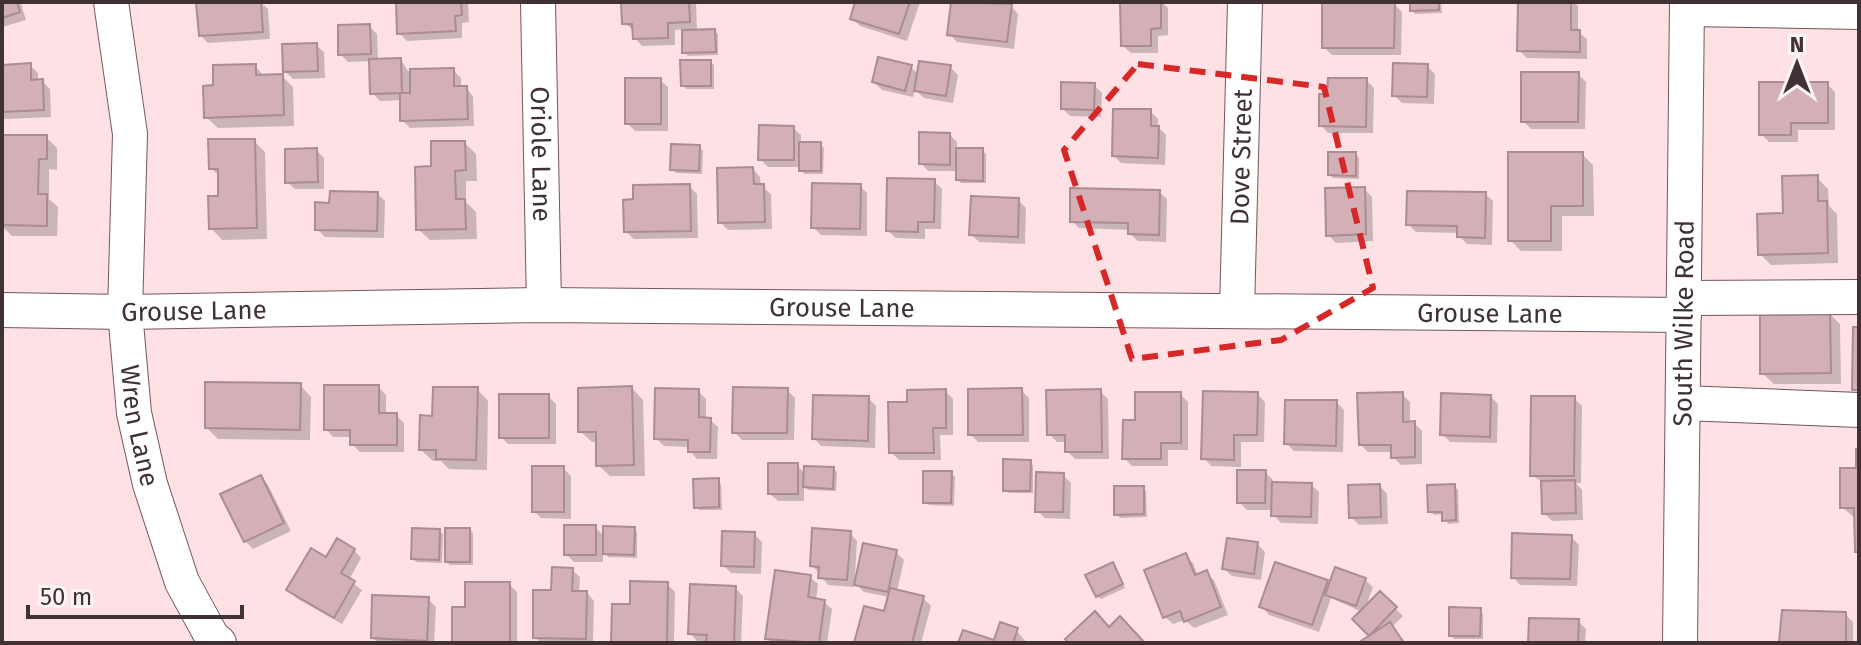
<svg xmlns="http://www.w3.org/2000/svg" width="1861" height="645" font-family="'Fira Sans',sans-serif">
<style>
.shadow{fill:#0003}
.building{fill:#d3b0b6;stroke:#ac8b91;stroke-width:2}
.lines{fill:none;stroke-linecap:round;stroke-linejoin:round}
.minor-casing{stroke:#74565b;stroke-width:36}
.minor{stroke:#fff;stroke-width:34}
.marked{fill:none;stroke:#d62828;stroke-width:6;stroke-dasharray:16 10;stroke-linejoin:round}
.labels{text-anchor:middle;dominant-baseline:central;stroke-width:6;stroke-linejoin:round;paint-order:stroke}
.street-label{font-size:26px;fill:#403234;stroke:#fcf5f6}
</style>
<rect width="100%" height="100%" fill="#fee1e5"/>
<path class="shadow" d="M2,2h24l-5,2 5,16 -24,7z
M198,2h62l8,7 2,30 -62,4 -7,-7z
M398,2h70l1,20 -7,1v15l-55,3 -8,-8z
M623,2h73l1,29h17l4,3v21l-30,1 -4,-4v-23l-9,1v15l-33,1 -7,-8v-7l-11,-8z
M857,2h63l-13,39 -47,-15 -8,-8z
M953,2l58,4 7,8 -4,35 -57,-7 -8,-8z
M1122,2h40l6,6v27l-10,1v17h-27l-8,-7z
M1412,2h29l1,11 -27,1 -3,-4z
M1520,2h54l4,4v26l9,7v20l-60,-1 -8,-8z
M1394,4l8,8 -1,43h-69l-8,-8z
M369,26l8,8 1,26h23l7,11 45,-1 8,8v10h5l7,8 1,30 -64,2 -8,-8v-20l-22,1 -8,-8 -1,-32 -23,1 -8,-8z
M316,45l8,7 1,26 -32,1 -8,-8z
M710,62l4,3v24h-28l-3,-4z
M30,65l8,8v8h4l8,8 1,28 -46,2 -3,-3v-49z
M255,66l10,11 17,-1 11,11 1,39 -76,2 -12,-11 9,-30z
M1427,66l8,8 -1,30 -32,-1 -8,-8z
M911,67l7,7 32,-7 8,8 -5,28 -29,-5 -9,-8 -2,7 -31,-7 -8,-8z
M1578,74l8,8 -1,47h-54l-8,-8z
M660,80l8,7v44h-33l-8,-8z
M1366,80l8,8 -1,45h-45l-7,-8 8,-29z
M1827,84l8,8v38h-37v12h-29l-8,-8z
M1094,85l8,8 -1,24 -31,-1 -7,-7z
M1150,111l8,8v8l8,8 -1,30 -44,-2 -7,-7z
M793,128l8,7v9h19l4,4 -1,26h-19l-3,-7h-33l-8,-8z
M950,135l7,7v8h25l4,4v29h-25l-3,-4v-8h-30l-7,-8z
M2,137h44l11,11v22l-8,-1v30l9,8 -1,29h-45l-10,-10z
M254,141l11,11 2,87 -45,1 -11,-12 9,-30v-21l-9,-9z
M465,143l11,11 1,27h-11v21l10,10 1,27 -47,1 -12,-11 15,-61z
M699,147l4,4 -1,23 -26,-1 -4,-4z
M316,150l8,8v31h-29l-8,-7z
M1356,154l3,4v21l-26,-1 -3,-3z
M1582,154l11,11 1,51h-32v35h-41l-11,-11z
M753,169l7,8 1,9 10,8 1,35 -44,1 -8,-8z
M1817,178l11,11 1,17 8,8 1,49 -67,2 -11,-11 25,-39z
M934,181l8,8 -1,40h-16v10l-29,-1 -8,-7z
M689,186l8,8 1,44 -64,1 -8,-7z
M860,186l7,7v43l-46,-1 -8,-8z
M1364,189l8,8 1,44 -37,2 -8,-8z
M1159,192l8,7 -1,43 -28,-1 -8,-7v-4l-51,-2 -7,-7z
M377,194l8,7 -1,37 -59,-1 -8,-8 14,-24z
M1485,194l8,7 -1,44 -25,-1 -8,-8v-3l-43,-1 -8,-8z
M1018,200l8,8 -1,36 -46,-2 -8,-8z
M1829,313l11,11 1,60h-67l-12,-11z
M300,385l11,12 -1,43 -92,-1 -11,-11z
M378,387l8,8v20h10l8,8v29h-44l-8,-8v-7h-19l-7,-8z
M632,388l11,12 2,76h-35l-12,-11v-23h-6l-12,-11z
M477,389l11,12 -1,69 -38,-1 -8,-8h-8l-12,-11 13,-32z
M787,390l8,8 -1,42h-52l-8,-8z
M1021,390l8,8v44h-51l-8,-8z
M698,391l8,8v20l4,1 8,7 -1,32h-20l-7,-8v-4l-26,-1 -8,-8z
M945,391l8,8v36h-13l1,25h-42l-8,-8 18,-48z
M1100,391l8,8 1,60h-34l-8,-8v-9h-10l-8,-8z
M1180,394l8,8v48h-20v16h-36l-8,-8 13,-36z
M1257,394l8,8 -1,40h-23v25l-30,-1 -7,-8z
M1402,394l8,8v22l4,-1 8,8v33l-21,1 -8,-8v-5h-25l-8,-8z
M548,396l8,8v40h-48l-7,-7z
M1491,397l7,7 -1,39 -47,-1 -8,-8z
M868,398l8,8 -1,42 -54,-2 -7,-8z
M1574,398l8,8 -1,77h-5l6,7 1,30 -31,1 -8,-8 -1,-30 -11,-8z
M1336,402l8,8 -1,42 -49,-1 -8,-8z
M1859,451v102l-2,-2 -1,-32 -14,-12 16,-37z
M1030,462l3,3v28h-24l-4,-3z
M797,465l8,9 28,-5 4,3 -1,19 -28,-1 -4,-4v15h-26l-8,-7z
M563,468l8,8v43l-30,-1 -7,-7z
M1265,472l8,8v4l38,1 8,7 -1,32 -37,-1 -7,-8v-5h-27l-8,-8z
M951,473l4,4 -1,29 -25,-1 -4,-3z
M1063,475l8,8 -1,36 -25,-1 -8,-7z
M261,477l7,8 23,46 -38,18 -8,-8z
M718,480l3,4 1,26h-23l-3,-3z
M1380,486l7,8 1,30 -29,1 -8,-8z
M1454,486l4,4 1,33 -11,1 -4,-10 -10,1 -4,-4z
M1143,488l3,3 1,26 -27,1 -4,-4z
M595,527l10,10 29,-8 3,3v26l-29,-1 -5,-6v11h-29l-8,-8z
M469,530l4,3v32h-23l-3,-3z
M439,531l4,3 -1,29 -26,-1 -3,-4z
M850,533l7,8 -2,36 41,-25 8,8 -7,31 26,7 8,8 -10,37h-65l29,-30 4,-16 -25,-5 -9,-9 -1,4 -26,-2 -16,-20z
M754,534l8,8 -1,32 -30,-1 -8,-8z
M1571,537l8,8 -2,41 -57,-1 -7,-8z
M1257,544l8,8 -4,28 -29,-4 -8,-7z
M354,550l7,8 -12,22 13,10 -20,34 -46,-26 -7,-8 38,-31z
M1185,556l8,7 5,13 8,-3 8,7 14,35 -34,13 -9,-8 -12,4 -8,-7z
M1113,565l12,23 -24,11 -4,-3z
M572,570l8,7 -1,16h8l7,8 -1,42h-52l-6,-6 18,-45z
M810,577l8,7 -2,17 8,1 8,7 -5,34h-55l-5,-5z
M1365,580l8,7 -8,22 15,-15 23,22 -11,11 14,16h-44l10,-7 -17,-17 7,-7 -31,-14 -12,34 -50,-17 -7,-8 65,-25 3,3z
M509,584l8,8v51h-61l-2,-2 13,-32z
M667,584l8,8 -1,51h-61l19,-37z
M735,588l8,8 -2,47 -44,-2 -7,-8z
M428,599l8,8 -2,36h-56l-5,-5z
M1480,610l3,4v25h-29l-3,-4z
M1845,614l8,8v21h-72z
M1578,621l8,8 -1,14h-55z
M1016,630l11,13h-66l34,-1z"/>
<path class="building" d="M2,2h15l3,10 -18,6z
M196,2h65l2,30 -64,4z
M396,2h65l1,13 -7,1 1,15 -59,3z
M621,2h68l1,20 -22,1v15l-35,1 -1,-15h-10z
M855,2h55l-11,32 -49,-15z
M951,2l61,2 -5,38 -60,-7z
M1120,2h41v26l-10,1v17h-30z
M1322,2h73l-1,46h-72z
M1410,2h29v8l-29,1z
M1518,2h53v28h9v22l-63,-1z
M370,24l1,30 -33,1v-30z
M715,29l1,23 -34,1v-23z
M317,43l1,28 -35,1 -1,-28z
M878,57l34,8 -7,26 -33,-9z
M401,58l1,35 -32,1 -1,-35z
M680,60h31v26h-30z
M919,61l32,4 -5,31 -32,-5z
M31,63v17l12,-1 1,31 -42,2v-47z
M1393,63l35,1 -1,33 -35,-1z
M256,64v11l27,-1 1,41 -80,3 -1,-32 10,-1v-20z
M454,68v18h13l1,33 -68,2v-28h10v-24z
M1521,72h58l-1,50h-57z
M625,78h36v46h-36z
M1328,78h39l-1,49 -47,-1v-32h8z
M1061,82l34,1 -1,27 -33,-1z
M1759,82h69v41h-37v12h-32z
M1113,109h38v17h8l-1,32 -46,-2z
M759,125l35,1v34h-36z
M919,132l31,1v32l-31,-1z
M2,135h45v24h-8l-1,35h9v32l-45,-1z
M208,139h47l2,89 -48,1 -1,-33h10v-27h-9z
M431,141h34l1,29 -11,1 1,28h9l1,30 -50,1 -1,-63 16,-1z
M799,142h22v29h-22z
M671,144l29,1 -1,26 -29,-1z
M317,148l1,34 -33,1v-34z
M956,148h27v33l-27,-1z
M1328,152h28v24l-28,-1z
M1508,152h75v54h-32v35h-43z
M753,167l1,17h10l1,38 -47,1 -1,-55z
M1818,175v26h9l1,52 -70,2 -1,-41 26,-1 -1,-37z
M887,178l48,1 -1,43h-16v10l-32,-1z
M812,183l49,1 -1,45 -49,-1z
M690,184l1,47 -67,1 -1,-32 10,-1v-14z
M1365,187l1,47 -40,2 -1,-48z
M1070,188l90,2 -1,45 -31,-1v-11l-58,-1z
M330,191l48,1 -1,39 -62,-1v-28l14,1z
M1407,191l79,1 -1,46 -28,-1v-11l-51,-1z
M971,196l48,2 -1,39 -49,-2z
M1760,311h70l1,62 -71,1z
M1853,327h6v63h-7z
M205,382l96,1 -1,47 -95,-2z
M324,385h55v28h18v32h-47v-15h-26z
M632,386l2,79 -38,1v-34h-18v-44z
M433,387h45l-2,73 -40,-1v-9h-17l1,-35 12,1z
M733,387l55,1 -1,45h-55z
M655,388l44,1v28l12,1 -1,34h-22v-12l-34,-1z
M1022,388l1,47h-55v-46z
M946,389v39h-13l1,25h-45l-1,-51h19v-12z
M1101,389l1,63h-37v-17h-18l-1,-45z
M1203,391l55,1 -1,43h-23v25l-33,-1z
M1135,392h46v51h-20v16h-39l1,-39h12z
M1403,392v30l12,-1v36l-24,1v-13h-32l-2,-52z
M1441,393l50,2 -1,42 -50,-2z
M499,394h50v44h-50z
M813,395l56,1 -1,45 -56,-2z
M1531,396h44l-1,80h-44z
M1285,400h52l-1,46 -52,-2z
M1856,449h3v103h-4l-1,-44h-14v-40h16z
M1003,459l28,1 -1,31h-27z
M768,463h30v31h-30z
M532,466h32v46h-32z
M804,466l30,1 -1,22 -30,-2z
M1237,470h29l-1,33h-28z
M923,471h29l-1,32h-28z
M1036,472l28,1 -1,39h-28z
M261,475l23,48 -40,19 -24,-48z
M719,478v29l-25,1 -1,-29z
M1575,480l1,33 -34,1 -1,-33z
M1272,482l40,1 -1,34 -40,-1z
M1380,484l1,33 -32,1 -1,-33z
M1455,484l1,36 -14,1v-9h-14l-1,-27z
M1114,486h30v28l-30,1z
M564,525h32v30h-32z
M603,526l32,1 -1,28 -31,-1z
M412,528l28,1 -1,31 -28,-1z
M445,528h25v34h-25z
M812,528l39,3 -4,49 -29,-2 1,-11 -9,-1z
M722,531l33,1 -1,35 -33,-1z
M1512,533l60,2 -2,44 -59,-1z
M337,538l18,11 -14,24 14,8 -21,37 -48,-28 25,-42 15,9z
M1227,538l31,4 -4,32 -32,-5z
M863,543l34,7 -9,42 -34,-7z
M1186,553l9,22 12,-5 14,37 -37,15 -4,-11 -17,7 -19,-48z
M1113,562l10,22 -27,13 -11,-22z
M1275,562l53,18 -16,45 -53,-18z
M552,567l21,1 -1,23h15l-1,48 -53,-1v-48h18z
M1335,567l31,11 -10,28 -31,-11z
M775,570l36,5 -3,22 17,3 -6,43 -54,-4z
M630,581l38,1 -1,61h-56l1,-39h18z
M465,582h45v60h-58v-35h13z
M690,584l46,2 -2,57h-28l1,-8 -19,-1z
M890,588l34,8 -12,47h-58l10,-37 20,5z
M1380,591l17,16 -28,29 -17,-17z
M372,595l57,2 -2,44 -56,-3z
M1449,607l32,1 -1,28h-31z
M1782,610l64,2v31h-67z
M1095,611l14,16 11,-11 25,27h-77l-3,-4z
M1529,618l50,1 -1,24h-50z
M1000,622l18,6 -5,15h-55l5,-13 31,10z
M1390,622l14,21h-46z"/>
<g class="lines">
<g class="minor-casing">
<g id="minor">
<path id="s1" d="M111,2l19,132 -5,178 9,101 16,71 32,98 30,55 7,6"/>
<path id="s2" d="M538,2l6,303"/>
<path d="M1687,9l172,3"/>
<path d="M1684,298l175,-1"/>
<path id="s3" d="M2,310l123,2 419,-7 1140,10"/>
<path id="s4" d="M1237,311l8,-309"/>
<path d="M1683,403l176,7"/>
<path id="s5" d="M1680,643l7,-641"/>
</g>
</g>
<use href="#minor" class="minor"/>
</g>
<path class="marked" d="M1138,64l186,23 49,201 -92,52 -149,19 -68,-209z"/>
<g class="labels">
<g class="street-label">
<text stroke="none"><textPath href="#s2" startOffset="152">Oriole Lane</textPath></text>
<text stroke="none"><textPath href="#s4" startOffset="154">Dove Street</textPath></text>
<text stroke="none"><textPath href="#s3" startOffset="840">Grouse Lane</textPath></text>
<text stroke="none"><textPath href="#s3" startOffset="192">Grouse Lane</textPath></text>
<text stroke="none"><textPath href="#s3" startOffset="1488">Grouse Lane</textPath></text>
<text stroke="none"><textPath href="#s5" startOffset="320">South Wilke Road</textPath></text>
<text stroke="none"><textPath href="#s1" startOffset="426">Wren Lane</textPath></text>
</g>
</g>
<rect width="1861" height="645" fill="none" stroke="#403234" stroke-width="8"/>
<g transform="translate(1797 64)" stroke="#fcf5f6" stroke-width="6" paint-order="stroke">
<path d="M0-6L14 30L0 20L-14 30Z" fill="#403234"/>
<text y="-12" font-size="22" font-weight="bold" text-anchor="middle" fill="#403234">N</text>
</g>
<path d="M28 605v12h214v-12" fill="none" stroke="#403234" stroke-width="4"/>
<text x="40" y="605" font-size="24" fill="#403234" stroke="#fcf5f6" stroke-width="6" paint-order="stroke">50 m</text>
</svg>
